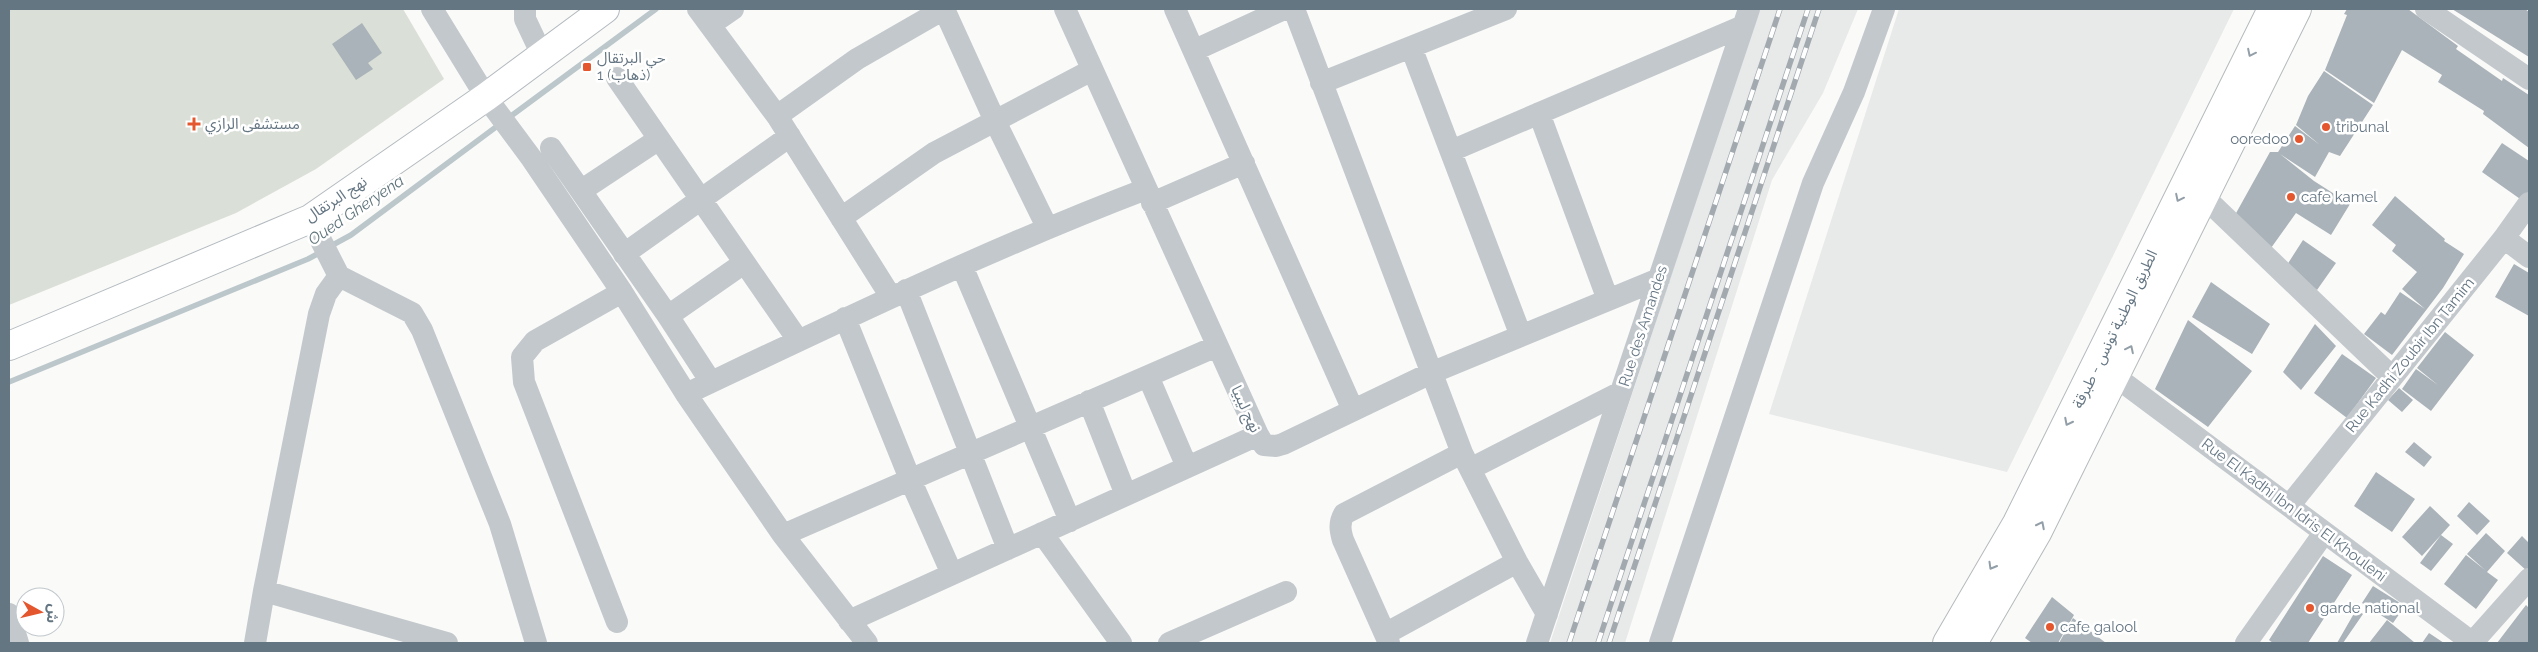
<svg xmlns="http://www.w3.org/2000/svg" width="2538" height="652" font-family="Raleway,'Noto Sans Arabic',sans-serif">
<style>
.built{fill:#e8e9e9}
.green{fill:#dadfd7}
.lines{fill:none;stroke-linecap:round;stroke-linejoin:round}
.stream{stroke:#bbc7cb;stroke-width:5.5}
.building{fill:#aab3b9}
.secondary-casing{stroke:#b3babf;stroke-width:30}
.primary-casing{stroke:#b5babe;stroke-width:30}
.street{stroke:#c3c8cc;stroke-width:22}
.secondary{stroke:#fff;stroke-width:28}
.primary{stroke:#fff;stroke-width:28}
.rail-casing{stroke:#a2aab0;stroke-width:5.5}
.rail{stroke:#fff;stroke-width:4;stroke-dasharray:11;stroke-linecap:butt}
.oneway{stroke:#939fa8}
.poi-dot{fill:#e4572e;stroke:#fff;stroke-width:2}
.labels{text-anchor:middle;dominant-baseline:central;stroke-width:5;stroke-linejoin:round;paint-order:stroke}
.poi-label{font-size:15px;fill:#657683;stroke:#fff;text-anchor:start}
.street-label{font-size:15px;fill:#657683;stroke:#fff}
.water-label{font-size:16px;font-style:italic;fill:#60757c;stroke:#fff}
</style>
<rect width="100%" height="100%" fill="#fafaf8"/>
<path class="built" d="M1759,9h99l-35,84 -51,87 -147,463h-75z
M1899,9h335l-227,463 -238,-58z"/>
<path class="green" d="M9,9h394l41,70 -128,90 -80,44 -227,92z"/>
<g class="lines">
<path class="stream" d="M507,119l149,-110
M329,247l22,-12 149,-111
M9,382l299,-123 13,-7"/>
</g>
<path class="building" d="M2347,9h61l50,37 -2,3 46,32 1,-3 26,17v53l-46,-34 1,-3 -46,-29 4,-7 -40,-25 -28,53 -49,-33 22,-55 -3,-1z
M2452,9h73l4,3v45z
M362,23l20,30 -14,10 5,6 -17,11 -24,-36z
M2324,71l49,34 -33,51 -11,-4 -14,25 -35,-23 34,27 36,23 -19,31 -35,-22 -25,35 -36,-33 35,-63h8l17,-26 25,19 -24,-20 12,-29z
M2502,143l27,18v32l-6,8 -41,-29z
M2395,196l50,43 -1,2 20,13 -21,34 -51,67 -28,-21 17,-22 4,3 15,-23 25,17 -23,-20 15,-17 -25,-21 4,-6 -24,-20z
M2303,240l33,23 -19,27 -32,-22z
M2514,264l15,9v43l-34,-19z
M2211,282l59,42 -18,30 -60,-37z
M2188,320l64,51 -44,56 -53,-38z
M2315,324l21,22 -35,44 -18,-18z
M2445,332l29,23 -43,56 -29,-22 14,-20 22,16 -21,-17z
M2342,354l34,24 -29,40 -33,-25z
M2399,388l14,12 -11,12 -14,-12z
M2414,442l18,15 -8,10 -19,-15z
M2376,472l39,27 -23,33 -38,-26z
M2469,502l21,19 -13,14 -20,-19z
M2430,506l20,19 -28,31 -20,-19z
M2486,533l19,18 -18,21 11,8 -22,29 -32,-25 22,-29 19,15 -18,-16z
M2441,535l12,9 -22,27 -11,-8z
M2522,536l7,7v25l-2,3 -20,-18z
M2323,556l29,19 -44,68h-35l-4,-3z
M2373,586l32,20 -12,17 -31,-20z
M2052,597l22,18 -16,28h-26l-7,-5z
M2526,605l3,3v35h-32z
M2356,610l7,4 -20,29h-6z
M2073,618l33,25h-47z
M2387,620l27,22 -1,1h-44z
M2429,633l15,10h-22z"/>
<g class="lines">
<g class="secondary-casing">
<path id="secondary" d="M9,346l301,-127 176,-122 119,-88"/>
</g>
<g class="primary-casing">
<path id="primary" d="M1947,643l70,-120 255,-514
M1973,643l64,-110 260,-524"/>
</g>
<path class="street" d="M432,9l54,88 46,62 90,133 64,102 97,141 84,108
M525,9v10l17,36
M698,9l79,107 114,181
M944,9l51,112 52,106
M1065,9l193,426 6,10 12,1 7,-2 148,-71 228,-94
M1175,9l178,401
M1294,9l168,444 55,109 30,52
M2426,9l103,70
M710,25l23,-16
M1411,47l110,289
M1195,50l89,-41
M617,78l181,262
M1321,83l185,-74
M1539,113l69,187
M777,116l80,-57 87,-50
M551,148l117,168 43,66
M1451,151l292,-125
M582,190l77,-51
M2204,197l188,180
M1152,203l92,-40
M841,218l93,-65 158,-83
M310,219l29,57 73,37 10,17 78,194 36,119
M2504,238l25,19
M624,254l166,-118
M962,266l108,255
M906,290l102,259
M668,316l76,-53
M845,318l65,161 42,95
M1148,376l39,91
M2116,377l357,266
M686,394c152,-72 303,-145 460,-205
M1089,401l37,94
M1470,469l151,-77
M2289,506l215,-268 25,-35
M1042,533l79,110
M783,535l434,-189
M264,591l183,52
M9,614l9,29
M849,621l409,-186
M617,622l-93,-240 -2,-25 13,-16 87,-49
M1385,634l132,-72
M255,643l9,-52 55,-277 7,-20 13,-18
M1169,643l117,-51
M1389,643l-46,-103c-3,-10 -4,-17 1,-26l118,-61
M1537,643l212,-634
M1660,643l153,-460 41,-91 30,-83
M2246,643l78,-110
M2472,643l57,-64"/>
<use href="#secondary" class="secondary"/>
<use href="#primary" class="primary"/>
<g class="rail-casing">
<path id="rail" d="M1569,643l211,-634
M1598,643l210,-634
M1609,643l210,-634"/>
</g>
<use href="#rail" class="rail"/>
</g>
<defs><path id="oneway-chevron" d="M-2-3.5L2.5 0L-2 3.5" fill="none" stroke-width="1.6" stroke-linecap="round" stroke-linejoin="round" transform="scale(1.25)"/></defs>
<g class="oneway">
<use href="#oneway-chevron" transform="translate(2251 53) rotate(116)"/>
<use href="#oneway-chevron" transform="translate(2179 198) rotate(116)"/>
<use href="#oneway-chevron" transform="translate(2130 349) rotate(-64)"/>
<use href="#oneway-chevron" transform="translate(2068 422) rotate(117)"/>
<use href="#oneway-chevron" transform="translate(2041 525) rotate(-63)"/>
<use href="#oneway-chevron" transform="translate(1992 566) rotate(120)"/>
</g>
<g class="poi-dot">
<rect x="582" y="62" width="10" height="10" rx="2.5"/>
<path d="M191.5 116.5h5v5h5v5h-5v5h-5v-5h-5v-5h5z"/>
<circle cx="2326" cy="127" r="5"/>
<circle cx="2299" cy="139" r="5"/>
<circle cx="2291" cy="197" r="5"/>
<circle cx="2310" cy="608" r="5"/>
<circle cx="2050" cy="627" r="5"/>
</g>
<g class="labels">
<g class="poi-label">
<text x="597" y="58">حي البرتقال<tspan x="597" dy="17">1 (ذهاب)</tspan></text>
<text x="205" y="124">مستشفى الرازي</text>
<text x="2336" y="127">tribunal</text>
<text x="2289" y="139" text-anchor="end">ooredoo</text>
<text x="2301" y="197">cafe kamel</text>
<text x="2320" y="608">garde national</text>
<text x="2060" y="627">cafe galool</text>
</g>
<g class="street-label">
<text transform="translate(336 199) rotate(-33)">نهج البرتقال</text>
<text transform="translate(1643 326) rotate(-72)">Rue des Amandes</text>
<text transform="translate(2115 329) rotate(-64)">الطريق الوطنية تونس - طبرقة</text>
<text transform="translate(2410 355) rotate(-51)">Rue Kadhi Zoubir Ibn Tamim</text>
<text transform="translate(1246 409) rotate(65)">نهج ليبيا</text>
<text transform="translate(2294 510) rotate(37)">Rue El Kadhi Ibn Idris El Khouleni</text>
</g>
<g class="water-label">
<text transform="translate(356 210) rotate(-34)">Oued Gheryena</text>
</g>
</g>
<rect width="2538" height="652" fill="none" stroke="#657683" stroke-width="20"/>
<g transform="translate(40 612) rotate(98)"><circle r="24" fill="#ffffff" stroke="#c1c8cd"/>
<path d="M0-4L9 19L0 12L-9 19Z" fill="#e4572e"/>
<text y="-8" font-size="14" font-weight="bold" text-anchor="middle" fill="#657683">ش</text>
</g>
</svg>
